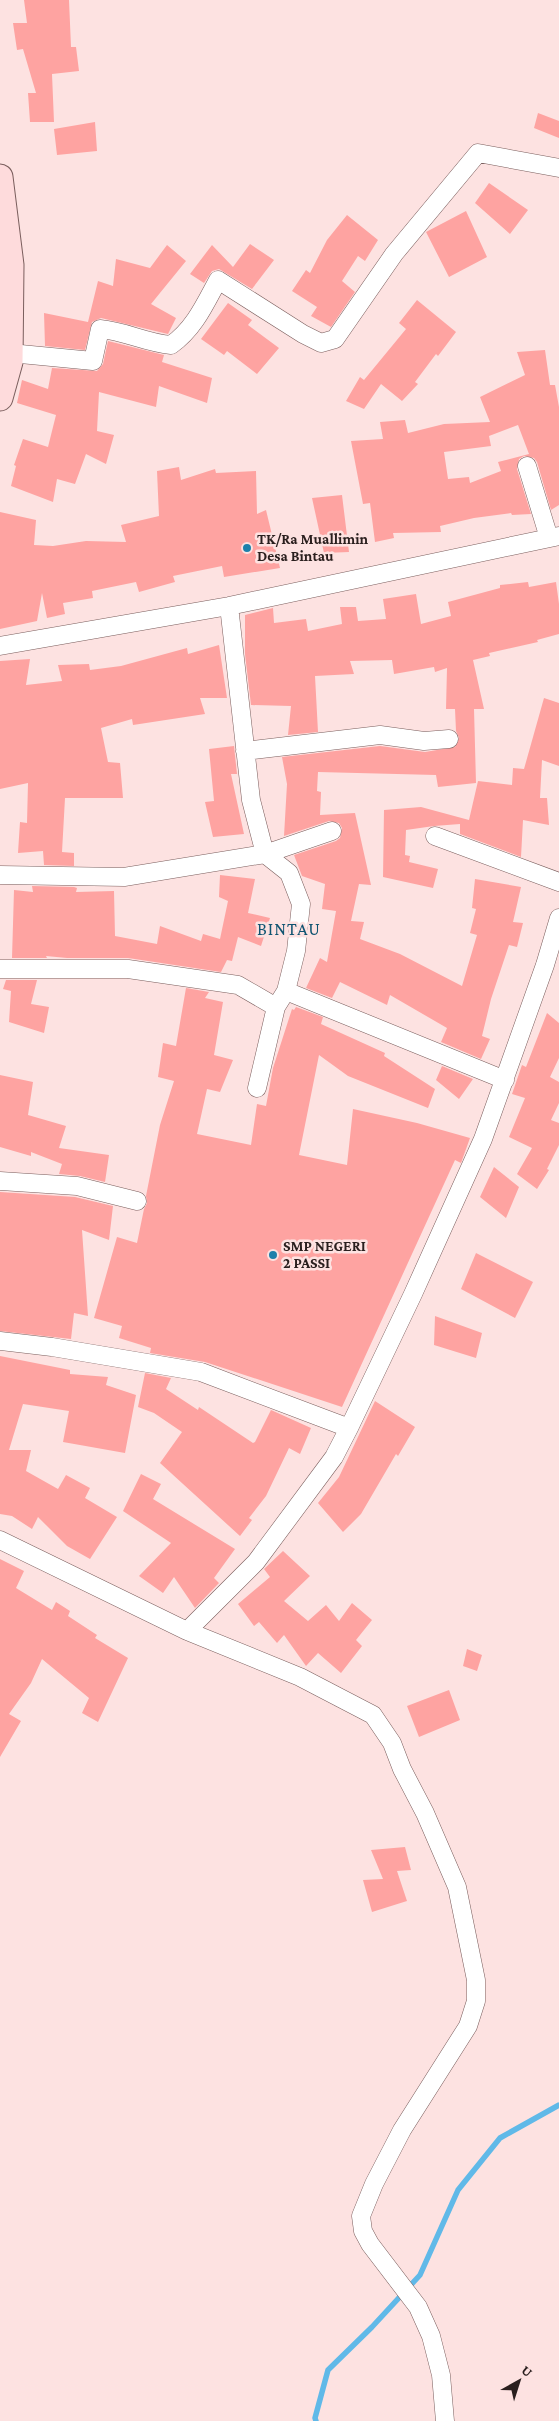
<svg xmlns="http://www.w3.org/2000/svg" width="559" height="2421" font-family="'Crimson Pro',serif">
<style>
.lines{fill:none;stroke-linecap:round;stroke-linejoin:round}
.stream{stroke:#60b9e8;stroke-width:5.5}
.building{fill:#fea3a1;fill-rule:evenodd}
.street-casing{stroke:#7a5e5d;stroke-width:19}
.secondary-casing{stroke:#7a5e5d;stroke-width:27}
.street{stroke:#fff;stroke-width:18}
.secondary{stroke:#fedbdc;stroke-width:25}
.poi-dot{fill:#1e80ab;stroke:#fde2e1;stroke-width:2}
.labels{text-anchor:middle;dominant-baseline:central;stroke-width:5;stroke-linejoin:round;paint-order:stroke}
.poi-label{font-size:15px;font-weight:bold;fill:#2a1f1e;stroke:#fde2e1;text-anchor:start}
.quarter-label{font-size:18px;letter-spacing:1px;fill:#105471;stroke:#fde2e1}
</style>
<rect width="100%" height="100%" fill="#fde2e1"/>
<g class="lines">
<path class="stream" d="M316,2421l-1,-3 13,-48 44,-43 48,-52 38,-85 42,-52 59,-33"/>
</g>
<path class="building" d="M24,0h45l2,47h5l3,24 -27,3 2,48h-24l-2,-29h8l-13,-44 -6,1 -4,-27h14z
M538,113l21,8v17l-25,-10z
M95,122l2,29 -40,4 -3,-26z
M489,183l39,27 -18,24 -35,-31z
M466,211l21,46 -38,20 -23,-45z
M347,215l31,25 -13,21 -7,-5 -16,25 13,11 -24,35 -20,-11 6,-9 -25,-16 14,-21 4,3 17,-33z
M250,244l24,16 -22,29 -33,-20 -7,2 -8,12 -14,-9 22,-29 21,22z
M167,245l19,16 -35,43 25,14 -8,16 -67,-16 -9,4 -7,28 -40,-4 -1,-33 44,9 10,-41 15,5 3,-27 34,9z
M417,300l39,32 -18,24 -2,-2 -21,28 3,2 -16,17 -21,-17 -17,25 -18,-8 14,-24 4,3 42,-51 -7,-6z
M228,303l24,17 -4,5 31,23 -22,26 -30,-23 -3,4 -23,-16z
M108,341l56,14 -2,7 50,16 -5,25 -48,-17 -3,21 -57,-15 -2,39 17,4 -8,29 -20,-10 -11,30 -18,-5 -4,23 -42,-16 5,-20 -2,-1 9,-26 25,8 8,-32 -39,-12 5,-23 26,9 4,-21 45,3 6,-7z
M545,350l5,35h5l4,22v98l-8,5 -14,-48 -3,-4 -10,-2 -5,3 -2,10 14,45 -19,1 -1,-2 -37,5 -34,8 1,6 -48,1 1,5 -19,4 -5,-39 -7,1 -12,-63 32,-2 -3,-17 25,-2 3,13 36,-9 46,-2 -10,-25 45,-22 -8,-23zM518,425l11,29 -31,8 3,9 -31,12 -1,-6 -21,2 -4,-27 47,-6 -2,-10z
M179,467l2,13 34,-11 1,4 40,-2 1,43 9,-4 14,58 -56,9 -2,-11 -49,10 2,6 -36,10 -3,-10 -44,9 1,7 -30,5 2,11 -18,4 -5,-25 -5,28 -37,8v-117l36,8 -2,25 19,1 33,-5 40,1 -5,-17 38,-9 -2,-45z
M342,495l7,57 -25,1 -12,-55z
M528,582l1,5 27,-5 3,22v30l-22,6 1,2 -49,11 1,3 -17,4 11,49h-10l2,74 -38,4 -2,-12 -118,-3 -1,19 4,1 -1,23 35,-2 16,72 -12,-1 -8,37 13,1 -4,17 40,15 62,32 15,-51 -7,-2 6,-24 -4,-1 3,-29 46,8 -8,35 10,1 -6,24 -8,-2 -18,54 -9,37 8,3 -9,20 -40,-17 6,-14 -57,-33 -3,10 -47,-23 -8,16 -26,-10 14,-30 7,4 9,-51 -14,-2 3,-25 -23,-8 -8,-21 42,-14 4,-3 2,-10 -3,-5 -10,-2 -45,15 3,-52 -5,-27 98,-11 45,6 30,-5 4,-9 -3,-7 -1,-22h-9l1,-41 -12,4 -1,-5 -40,7 -2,-14 -42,1 4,13 -39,2 3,56 -30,3 3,-29 -40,-1 -6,-51v-39l28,-7 1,15 32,-4 2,12 34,-7 -2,-17h16l2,14 28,-2 -3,-20 33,-5 5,30 30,-8 -3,-14 52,-14v-3z
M219,645l8,53h-27l5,16 -72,11 -1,-6 -31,9 7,34 12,1 3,35h-58l-3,54 12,1v13l-30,-1 -1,-14 -25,2 2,-31 7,1 1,-40 -28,6v-128l30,-2 -4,26 36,-4 -4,-16 31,-1 1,6 31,-4 66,-18 1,6z
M544,698l15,5v63l-17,-6 -2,38h7l2,27 -26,-5 -2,37 -61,-23v-10l-26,2 -28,4 -1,25 5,1 -1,6 29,7 -5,19 -50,-11 1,-67 37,-3 48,13 9,-39 34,4 1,-17 11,1z
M234,746l3,28h-6l13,60 -31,3 -8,-35 9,-1 -5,-52z
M220,875l35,4 -7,34 22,5 -9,28 -23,-9 -6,24 -5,-1 -6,12 -93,-14h-61l-21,-2 1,2h-35l2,-68 19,2 -1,-6 42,1 3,1 -1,4 38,-1 1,45 42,8 3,-18 41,15 2,-7 17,5 8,-38 -9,-4z
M6,980h31l-6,24 18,3 -5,26 -35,-11 2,-31 -8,-2z
M186,988l23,4 -4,6 18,4 -9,53 19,5 -13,32 -13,-3 -10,45 54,11 6,-41 9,2 7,-38 19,-59 2,1 2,-3 27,10 -2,7 64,29 -1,3 51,33 -7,19 -80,-32 -29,-21 -20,100 48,10 6,-56 64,14 53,15 -9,25 -6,-3 -113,247 -137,-45 -55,-9 1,-5 -32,-10 3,-12 -28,-8 23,-81 20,6 7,-34 3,-6 -1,-7 14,-71 14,-44 -16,-4 5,-34 13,3z
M547,1013l12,10v35l-9,19 9,5v21l-8,17 8,3v22l-12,24 2,1 -12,19 -20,-15 15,-26 -23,-11 16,-39 -13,-4 10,-29 4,2z
M442,1066l31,13 -14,20 -23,-19z
M0,1075l33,7 -5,33 38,11 -7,22 50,7 -4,27 -25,-6 -21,-2 3,-10 -31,-12v4l-31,-9z
M494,1167l25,20 -13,31 -26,-21z
M0,1192l75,5 38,9 -4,34 -27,-10 6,86 -14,-3 -3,26 -71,-8z
M476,1253l57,29 -18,36 -54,-29z
M435,1316l47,17 -6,25 -42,-13z
M0,1356l70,14v4l38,3 -2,8 30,10 -11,58 -62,-11 6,-31 -46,-7 -14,46h22l-5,21 32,18 8,-14 24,13 -5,10 32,19 -27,42 -23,-13 -29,-29 -6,12 -20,-13 -12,-2z
M145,1373l26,5 -5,11 32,21 1,-3 54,36 2,-1 16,-32 40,18 -11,26 -11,-6 -23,48 -17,22 3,2 -12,16 -80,-73 22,-31 -28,-19 -16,-6z
M375,1401l40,26 -17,29 -2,-2 -35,60 -18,18 -25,-29 21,-26z
M141,1474l20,10 -8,15 82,50 -21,29 5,5 -24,25 -21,-31 -11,16 -24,-17 32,-33 -48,-32z
M283,1551l27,25 -26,25 24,20 18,-16 13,16 13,-18 20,17 -16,20 6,6 -21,27 -23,-20 -12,13 -22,-31 -7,8 -18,-21 -5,4 -16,-22 32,-27 -6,-8z
M0,1559l24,12 -8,17 36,22 4,-8 14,9 -2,5 29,19 -2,3 33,20 -30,64 -16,-9 7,-15 -47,-39 -11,24 -22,31 12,7 -21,36z
M467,1649l15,6 -5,16 -14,-5z
M449,1690l11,30 -41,17 -12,-31z
M405,1847l6,23 -14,1 10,30 -35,11 -9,-32 20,-1 -12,-29z"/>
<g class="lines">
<g class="street-casing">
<path id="street" d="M10,353l83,8 7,-32c25,2 46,14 71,16 23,-16 34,-41 47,-65l85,54 18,9 14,-4 59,-85 84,-101 81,15
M527,466l22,72
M229,606l22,194 14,54 24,19 12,31 -5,47 -10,40 -10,16 -19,81
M0,646l229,-40 330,-70
M245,751l135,-16 44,6 25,-2
M435,836l124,46
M0,875l124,2 141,-23 67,-23
M0,969h128l110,16 38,22
M286,991l219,89
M0,1181l77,5 60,15
M0,1341l52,6 149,25 148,56
M0,1540l187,91 113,46 73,38 19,28 10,26 23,44 32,74 19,93v21l-8,25 -66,104 -28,54 -13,32 2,15 7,13 48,63 13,29 10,39 4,46
M187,1631l69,-69 78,-105 15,-29 64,-134 70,-155 62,-174 14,-47"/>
</g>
<g class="secondary-casing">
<path id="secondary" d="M0,177l11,88 -1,97 -10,36"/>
</g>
<use href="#street" class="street"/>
<use href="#secondary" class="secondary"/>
</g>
<g class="poi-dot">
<circle cx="247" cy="548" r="5"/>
<circle cx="273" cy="1255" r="5"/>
</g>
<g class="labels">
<g class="poi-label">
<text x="257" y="539">TK/Ra Muallimin<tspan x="257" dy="17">Desa Bintau</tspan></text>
<text x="283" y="1246">SMP NEGERI<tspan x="283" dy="17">2 PASSI</tspan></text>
</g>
<g class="quarter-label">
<text x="289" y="929">BINTAU</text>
</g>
</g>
<g transform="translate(519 2381) rotate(39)" stroke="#fde2e1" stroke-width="4" paint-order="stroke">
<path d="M0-4L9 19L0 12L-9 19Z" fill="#2a1f1e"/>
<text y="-8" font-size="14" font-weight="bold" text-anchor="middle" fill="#2a1f1e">U</text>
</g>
</svg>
